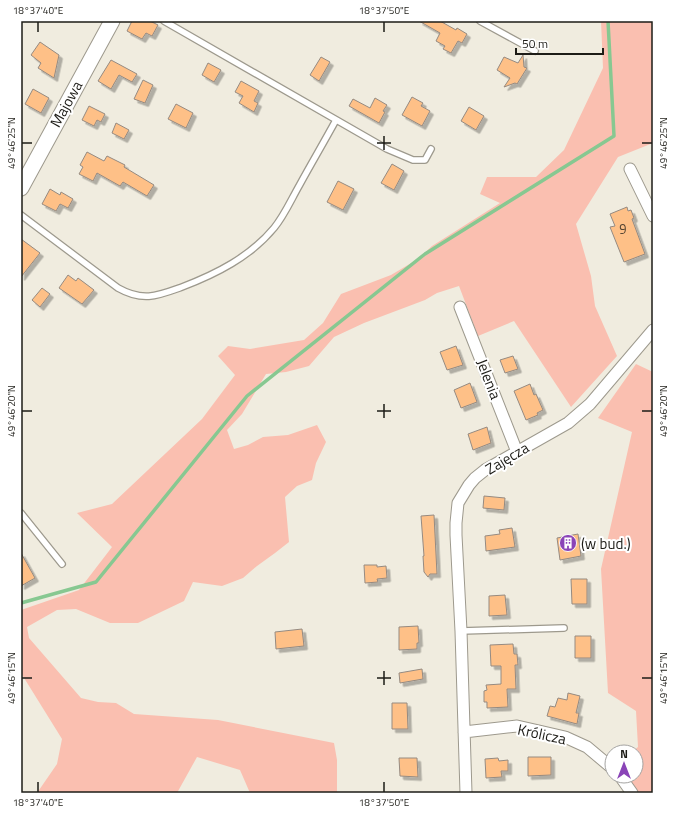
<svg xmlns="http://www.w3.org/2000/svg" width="674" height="814" font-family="'Titillium Web',sans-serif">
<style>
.green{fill:#fabfb0}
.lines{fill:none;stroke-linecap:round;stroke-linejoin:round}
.stream{stroke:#87c891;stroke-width:3.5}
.building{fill:#fec087;stroke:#958a81;filter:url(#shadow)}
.lane-casing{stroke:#9d998d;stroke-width:8}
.street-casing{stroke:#9d998d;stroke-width:13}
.secondary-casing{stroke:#9d998d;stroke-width:17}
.lane{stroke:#fff;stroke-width:5.5}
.street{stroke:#fff;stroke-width:11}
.secondary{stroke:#fff;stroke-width:15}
.ticks{fill:none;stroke:#1d1c17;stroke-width:1.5}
.labels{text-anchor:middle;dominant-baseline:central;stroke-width:4;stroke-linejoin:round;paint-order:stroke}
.number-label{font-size:13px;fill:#554533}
.street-label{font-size:15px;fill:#1d1c17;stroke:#fff}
.poi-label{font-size:15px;fill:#1d1c17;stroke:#fff;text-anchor:start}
.neatline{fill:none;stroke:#1d1c17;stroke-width:1.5}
.ticks-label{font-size:10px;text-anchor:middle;fill:#1d1c17}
</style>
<defs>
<filter id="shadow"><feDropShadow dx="3.5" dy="3.5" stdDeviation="0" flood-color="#0004"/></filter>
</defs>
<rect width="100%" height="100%" fill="#f0ecdf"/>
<path class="green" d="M601,21h52v122l-35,14 -42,67 15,52 4,30 22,50 -46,51 -57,-86 -36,15 -19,-50 -22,7 -12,7 -61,23 -30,14 -25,29 -23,6 -20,2 -24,40 -15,16 7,19 14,-4 15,-8 25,-2 29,-10 9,17 -10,21 -4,17 -15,6 -12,11 4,45 -14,11 -18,13 -14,12 -21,8 -29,-4 -9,19 -46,22h-28l-34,-14 -19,1 -30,17 2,11 52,60 17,4 18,1 18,11 84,6 116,23 3,17v33h-87l-10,-23 -43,-13 -20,36h-140l20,-29 5,-25 -41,-66v-63l58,-20 33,-43 -35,-34 35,-9 90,-85 33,-44 -17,-19 10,-10 22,3 54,-9 19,-17 18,-29 50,-19 27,-16 14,-13 68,-43 -20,-9 7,-17h49l28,-27 39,-82z
M636,364l17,8v421h-14l-12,-17h9v-24h-4l6,-5 -2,-36 -28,-18 -7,-124 31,-137 -34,-14z"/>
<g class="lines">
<path class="stream" d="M21,603l75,-21 151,-186 178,-142 189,-118 -6,-115"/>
</g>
<path class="building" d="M132,21h18l8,4 -6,11 -6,-3 -4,6 -15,-8z
M419,21h21l16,9 1,-2 10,6 -5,9 -4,-2 -7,12 -8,-4 2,-3 -9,-5 4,-8z
M40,42l19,13 -5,23 -16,-10 3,-5 -10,-8z
M523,55l1,12 3,1 -10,16 -2,-1 -11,4 6,-9 -13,-8 7,-13 14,6z
M321,57l9,5 -11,19 -9,-6z
M111,60l26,14 -5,8 -13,-7 -8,14 -13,-8z
M208,63l13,7 -7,12 -12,-7z
M143,80l10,5 -8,18 -11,-4z
M241,81l18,10 -5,10 4,2 -4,9 -15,-9 4,-7 -8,-4z
M33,89l16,9 -8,15 -16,-9z
M412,97l11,6 -2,3 9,5 -8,15 -20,-11z
M375,98l12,7 -4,6 2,1 -6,11 -30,-17 4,-7 17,9z
M176,104l17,9 -7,15 -18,-9z
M89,106l16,8 -4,8 -4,-2 -3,6 -12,-6z
M469,107l15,9 -8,14 -15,-9z
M116,123l13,7 -5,9 -12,-6z
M87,152l17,9 3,-5 18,9 -1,2 30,18 -7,11 -24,-14 -3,4 -23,-13 -4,8 -14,-7 4,-7 -3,-2z
M392,164l12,7 -10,19 -13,-7z
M338,181l16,8 -11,21 -16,-8z
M50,189l10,6 1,-3 12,7 -5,9 -8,-4 -4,7 -14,-7z
M627,207l1,4 3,-1 3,8 -2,1 13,35 -21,8 -14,-35 5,-1 -5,-12z
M21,239l19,14 -19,24z
M68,275l8,6 2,-3 16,12 -12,14 -23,-16z
M42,288l8,6 -10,13 -8,-7z
M456,346l7,19 -16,5 -7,-18z
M513,356l5,13 -13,4 -5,-13z
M470,383l7,19 -16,6 -7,-18z
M530,384l4,11 2,-1 7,16 -6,3 1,2 -12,5 -12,-29z
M487,427l4,16 -18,7 -5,-16z
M484,496l21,2 -1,12 -21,-2z
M434,515l3,59h-7l-2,3 -4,-5 -1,-16h1l-3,-40z
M512,528l3,19 -29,4 -1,-15 15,-2 -1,-4z
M578,534l3,22 -21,4 -3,-22z
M21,553l14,25 -14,8z
M364,565h13v2l9,-1 1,12 -10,1 1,3 -13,1z
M571,579h16v25h-15z
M505,595l2,20 -18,1v-20z
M418,626l1,17h-2v6l-18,1v-23z
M302,629l2,17 -28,3 -1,-17z
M575,636h16v22h-16z
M513,644l1,10h3l1,11h-3l1,24h-9l1,18 -21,1v-6h-3v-11l3,-1 -1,-5 15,-1v-18h-10l-1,-21z
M422,669l1,10 -23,4 -1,-10z
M568,693l12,3 -4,17h3l-2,11 -30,-8 3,-10 5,1 3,-9 9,2z
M392,703h15l1,26h-16z
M528,757h23v18l-23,1z
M399,758h18l1,19 -18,-1z
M498,758l1,3 9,-1v11h-7l1,6 -16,1 -1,-19z"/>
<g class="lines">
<g class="lane-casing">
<path id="lane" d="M164,21l223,128 26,11h12l6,-11
M480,21l55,30
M21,215l97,73c25,14 39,8 64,-1 34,-13 68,-30 92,-59 10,-12 17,-28 25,-42 12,-22 25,-44 37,-66
M21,513l41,51
M461,631l103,-3"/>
</g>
<g class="street-casing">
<path id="street" d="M630,169l23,47
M460,307l57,145
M464,732l53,-6 22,5 26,6 22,10 25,21
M620,776l12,17
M466,793l-5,-162 -5,-96v-12l2,-20 11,-18 6,-7 10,-8 83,-47 22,-19 63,-74"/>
</g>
<g class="secondary-casing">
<path id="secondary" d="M21,188l91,-167"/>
</g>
<use href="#lane" class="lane"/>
<use href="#street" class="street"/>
<use href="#secondary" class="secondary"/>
</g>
<path class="ticks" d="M38,22v10M384,22v10M384,136v14M22,143h10M377,143h14M642,143h10M384,404v14M22,411h10M377,411h14M642,411h10M384,671v14M22,678h10M377,678h14M642,678h10M38,782v10M384,782v10"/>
<defs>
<g id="building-disc" transform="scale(0.9)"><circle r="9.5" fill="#8a44b7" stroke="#fff"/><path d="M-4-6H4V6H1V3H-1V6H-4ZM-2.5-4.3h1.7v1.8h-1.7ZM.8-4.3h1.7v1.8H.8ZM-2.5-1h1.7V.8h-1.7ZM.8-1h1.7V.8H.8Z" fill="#fff"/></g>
</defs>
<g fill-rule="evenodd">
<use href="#building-disc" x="568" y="543"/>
</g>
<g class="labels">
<g class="number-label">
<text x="623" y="229">9</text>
</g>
<g class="street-label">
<text transform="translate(66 104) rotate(-61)">Majowa</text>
<text transform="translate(489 379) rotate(69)">Jelenia</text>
<text transform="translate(507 458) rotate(-31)">Zajęcza</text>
<text transform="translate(542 734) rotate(12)">Królicza</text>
</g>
<g class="poi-label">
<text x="581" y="543">(w bud.)</text>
</g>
</g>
<rect width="674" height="814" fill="none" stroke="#ffffff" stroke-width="44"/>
<g transform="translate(624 764)"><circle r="19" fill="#ffffff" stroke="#a5a4a2"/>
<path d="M0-3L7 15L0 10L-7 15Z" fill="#8a44b7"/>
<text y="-6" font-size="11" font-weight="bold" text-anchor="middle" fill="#1d1c17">N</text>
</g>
<path d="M516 48v6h87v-6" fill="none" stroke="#1d1c17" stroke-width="2"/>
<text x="522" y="48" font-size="12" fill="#1d1c17" stroke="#ffffff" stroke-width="3" paint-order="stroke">50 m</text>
<rect x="22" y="22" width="630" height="770" class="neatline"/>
<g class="ticks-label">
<text x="38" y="14">18°37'40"E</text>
<text x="384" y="14">18°37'50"E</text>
<text transform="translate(11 143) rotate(-90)" y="4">49°46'25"N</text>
<text transform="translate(663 143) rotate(-90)" y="4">49°46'25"N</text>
<text transform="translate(11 411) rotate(-90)" y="4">49°46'20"N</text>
<text transform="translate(663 411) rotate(-90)" y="4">49°46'20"N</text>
<text transform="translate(11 678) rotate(-90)" y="4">49°46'15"N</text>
<text transform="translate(663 678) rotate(-90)" y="4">49°46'15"N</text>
<text x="38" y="806">18°37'40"E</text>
<text x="384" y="806">18°37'50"E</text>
</g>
</svg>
